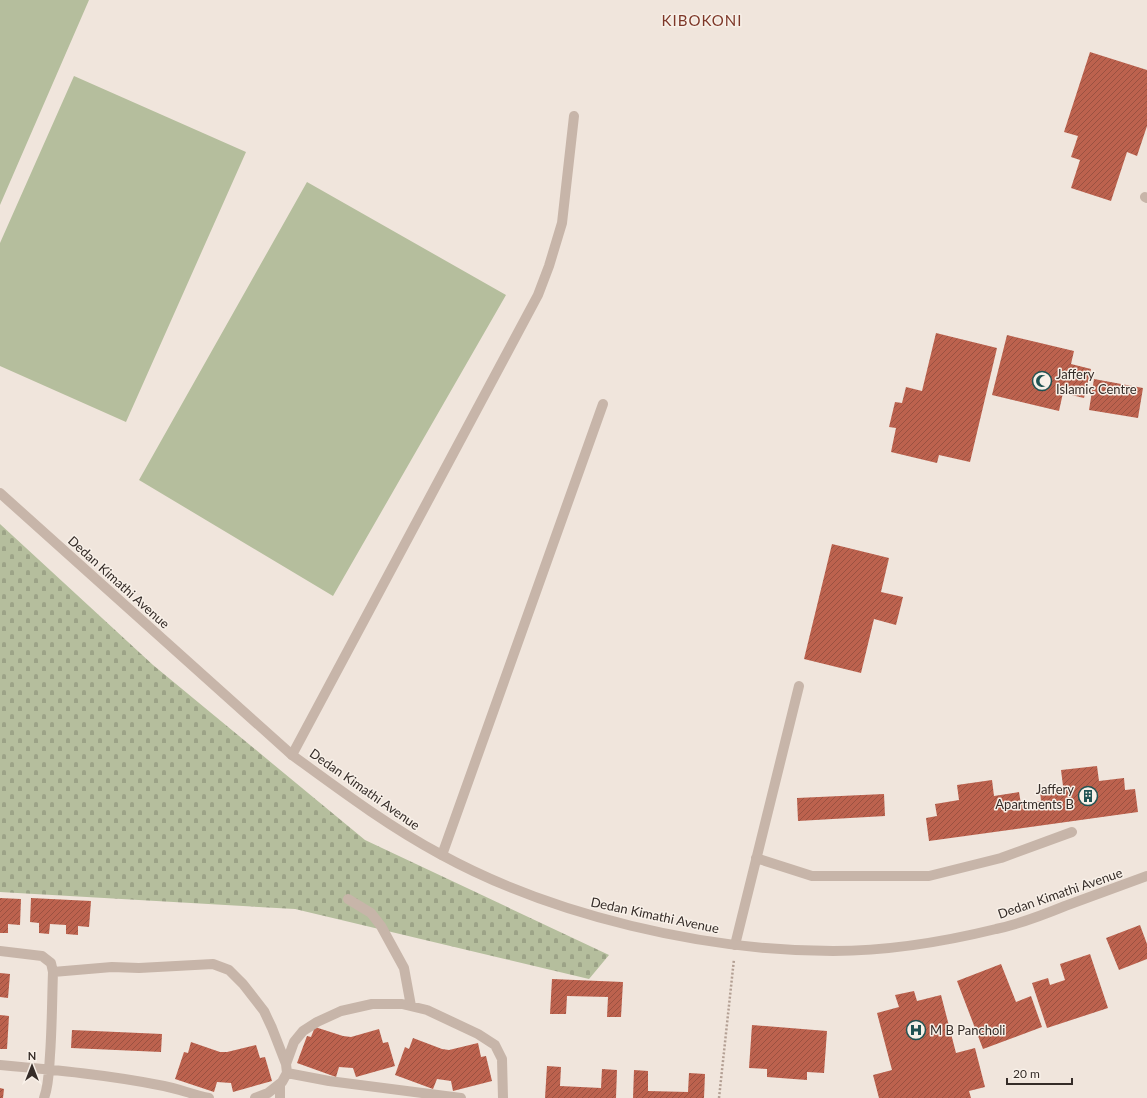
<svg xmlns="http://www.w3.org/2000/svg" width="1147" height="1098" font-family="Lato,sans-serif">
<style>
.green{fill:#b5be9d}
.cemetery{fill:url(#cemetery-stones)}
.building{fill:url(#building-hatch)}
.lines{fill:none;stroke-linecap:round;stroke-linejoin:round}
.path{stroke:#b39f93;stroke-width:2.5;stroke-dasharray:2 2;stroke-linecap:butt}
.service{stroke:#c7b5a9;stroke-width:10}
.minor{stroke:#c7b5a9;stroke-width:10}
.tertiary{stroke:#c7b5a9;stroke-width:10}
.labels{text-anchor:middle;dominant-baseline:central;stroke-width:3;stroke-linejoin:round;paint-order:stroke}
.poi-label{font-size:13px;fill:#352c28;stroke:#f8f0e8;text-anchor:start}
.street-label{font-size:13px;fill:#352c28;stroke:#f8f0e8}
.quarter-label{font-size:15px;letter-spacing:1px;fill:#7d3728;stroke:#f8f0e8}
</style>
<defs>
<pattern id="cemetery-stones" width="16" height="16" patternUnits="userSpaceOnUse"><rect width="16" height="16" fill="#b5be9d"/><path d="M2 7V4a2 2 0 0 1 4 0v3zM10 15v-3a2 2 0 0 1 4 0v3z" fill="#9ca387"/></pattern>
<pattern id="building-hatch" width="6" height="6" patternUnits="userSpaceOnUse"><rect width="6" height="6" fill="#bc624e"/><path d="M-1 1l2-2M0 6l6-6M5 7l2-2" fill="none" stroke="#9a5141"/></pattern>
</defs>
<rect width="100%" height="100%" fill="#f0e5dc"/>
<path class="green" d="M0,0h89l-89,205z
M74,76l172,76 -120,270 -126,-56v-123z
M307,182l199,113 -173,301 -194,-116z"/>
<path class="cemetery" d="M0,524l153,141 212,175 244,115 -20,24 -294,-70 -295,-17z"/>
<path class="building" d="M1090,52l57,18v56l-10,30 -10,-4 -16,49 -40,-13 9,-28 -9,-3 7,-21 -14,-4z
M936,333l61,15 -27,114 -31,-7 -2,8 -46,-11 5,-24 -7,-1 6,-25 7,1 4,-16 16,4z
M1007,335l67,16 -3,13 20,5 -7,29 -21,-5 -4,18 -67,-16z
M1094,379l49,9 -5,30 -49,-8z
M832,544l57,14 -8,34 22,5 -7,28 -22,-6 -13,54 -57,-14z
M1097,766l2,15 25,-3 1,12 10,-1 3,23 -209,29 -3,-23 11,-2 -2,-12 24,-4 -2,-15 35,-5 2,16 25,-4 2,12 9,-1 11,-2 -1,-11 23,-4 -2,-16z
M884,794l1,22 -87,5 -1,-23z
M0,898l21,1 -1,26 -12,-1v9h-8z
M31,898l60,3 -2,26 -11,-1v9l-12,-1v-9l-16,-1 -1,10 -10,-1v-10l-9,-1z
M1140,925l7,19v15l-28,11 -13,-32z
M1090,954l18,54 -61,20 -15,-45 16,-5 2,7 15,-5 -5,-16z
M1001,964l15,38 15,-6 11,31 -59,22 -26,-68z
M0,973l10,1 -2,24 -8,-1z
M552,979l71,3 -2,35h-14l1,-20 -41,-1 -1,18h-16z
M914,991l3,10 24,-6 15,58 19,-5 10,39 -16,4 2,7h-92l-6,-23 19,-5 -15,-57 22,-6 -4,-12z
M0,1015l9,1 -2,33h-7z
M752,1025l75,6 -3,42 -17,-1v8l-40,-3v-8l-18,-1z
M315,1027l28,9 8,1 28,-8 4,14 5,-1 7,24 -39,11 -3,-9 -14,-1 -3,10 -39,-14 10,-27 4,1z
M72,1030l90,4 -1,18 -90,-4z
M413,1038l29,11 7,1 29,-7 3,14 5,-1 6,25 -39,10 -2,-10 -14,-2 -4,10 -38,-14 10,-28 4,2z
M191,1042l29,10h7l29,-7 4,13 5,-1 7,24 -39,11 -2,-9 -14,-1 -3,10 -39,-13 9,-27 4,1z
M547,1066l14,1 -1,19 41,2 1,-19 15,1 -1,28h-71z
M634,1070l14,1v20l40,1 1,-19 16,1 -1,24h-71z
M0,1088l4,1 -1,9h-3z"/>
<g class="lines">
<path class="path" d="M719,1098l15,-139"/>
<path class="service" d="M1145,197l2,1
M292,755l246,-460 11,-29 13,-43 12,-107
M442,855l161,-451
M756,858l56,18h117l72,-18 71,-26
M735,945l64,-259"/>
<path class="minor" d="M348,899l23,14 10,13 23,42 7,38
M0,951l42,5 9,7 2,9c-1,28 -1,56 -3,83 -1,14 -1,30 -6,43
M53,972l59,-5 27,1 74,-4 16,6 14,14 21,27 8,17 14,36 1,9 -5,9 -14,11 -13,5
M286,1064l8,-22 9,-11 14,-9 24,-11 31,-7h30l25,6 51,24 17,11 7,14 1,39
M0,1065c55,5 110,10 164,21 15,3 30,9 45,12
M287,1073l42,8 132,17
M280,1098v-14"/>
<path class="tertiary" d="M0,493l292,262c48,35 96,71 148,99 113,62 265,97 393,97 54,0 110,-9 163,-22 24,-5 47,-14 69,-23 28,-10 55,-20 82,-30"/>
</g>
<defs>
<g id="mosque-ring" transform="scale(1)"><circle r="9.5" fill="#f8f0e8" stroke="#215353" stroke-width="1.5"/><path d="M3.5-4.9A6 6 0 1 0 3.5 4.9A5 5 0 1 1 3.5-4.9Z" fill="#215353"/></g>
<g id="building-ring" transform="scale(1)"><circle r="9.5" fill="#f8f0e8" stroke="#215353" stroke-width="1.5"/><path d="M-4-6H4V6H1V3H-1V6H-4ZM-2.5-4.3h1.7v1.8h-1.7ZM.8-4.3h1.7v1.8H.8ZM-2.5-1h1.7V.8h-1.7ZM.8-1h1.7V.8H.8Z" fill="#215353"/></g>
<g id="hospital-ring" transform="scale(1)"><circle r="9.5" fill="#f8f0e8" stroke="#215353" stroke-width="1.5"/><path d="M-5-5h3v3.5h4V-5h3V5h-3V1.5h-4V5h-3Z" fill="#215353"/></g>
</defs>
<g fill-rule="evenodd">
<use href="#mosque-ring" x="1042" y="381"/>
<use href="#building-ring" x="1088" y="796"/>
<use href="#hospital-ring" x="916" y="1030"/>
</g>
<g class="labels">
<g class="poi-label">
<text x="1056" y="374">Jaffery<tspan x="1056" dy="15">Islamic Centre</tspan></text>
<text x="1074" y="789" text-anchor="end">Jaffery<tspan x="1074" dy="15">Apartments B</tspan></text>
<text x="930" y="1030">M B Pancholi</text>
</g>
<g class="street-label">
<text transform="translate(119 582) rotate(42)">Dedan Kimathi Avenue</text>
<text transform="translate(365 789) rotate(35)">Dedan Kimathi Avenue</text>
<text transform="translate(1060 893) rotate(-19)">Dedan Kimathi Avenue</text>
<text transform="translate(655 915) rotate(12)">Dedan Kimathi Avenue</text>
</g>
<g class="quarter-label">
<text x="702" y="20">KIBOKONI</text>
</g>
</g>
<g transform="translate(32 1066)" stroke="#f8f0e8" stroke-width="3" paint-order="stroke">
<path d="M0-3L7 15L0 10L-7 15Z" fill="#352c28"/>
<text y="-6" font-size="11" font-weight="bold" text-anchor="middle" fill="#352c28">N</text>
</g>
<path d="M1007 1078v6h65v-6" fill="none" stroke="#352c28" stroke-width="2"/>
<text x="1013" y="1078" font-size="12" fill="#352c28" stroke="#f8f0e8" stroke-width="3" paint-order="stroke">20 m</text>
</svg>
